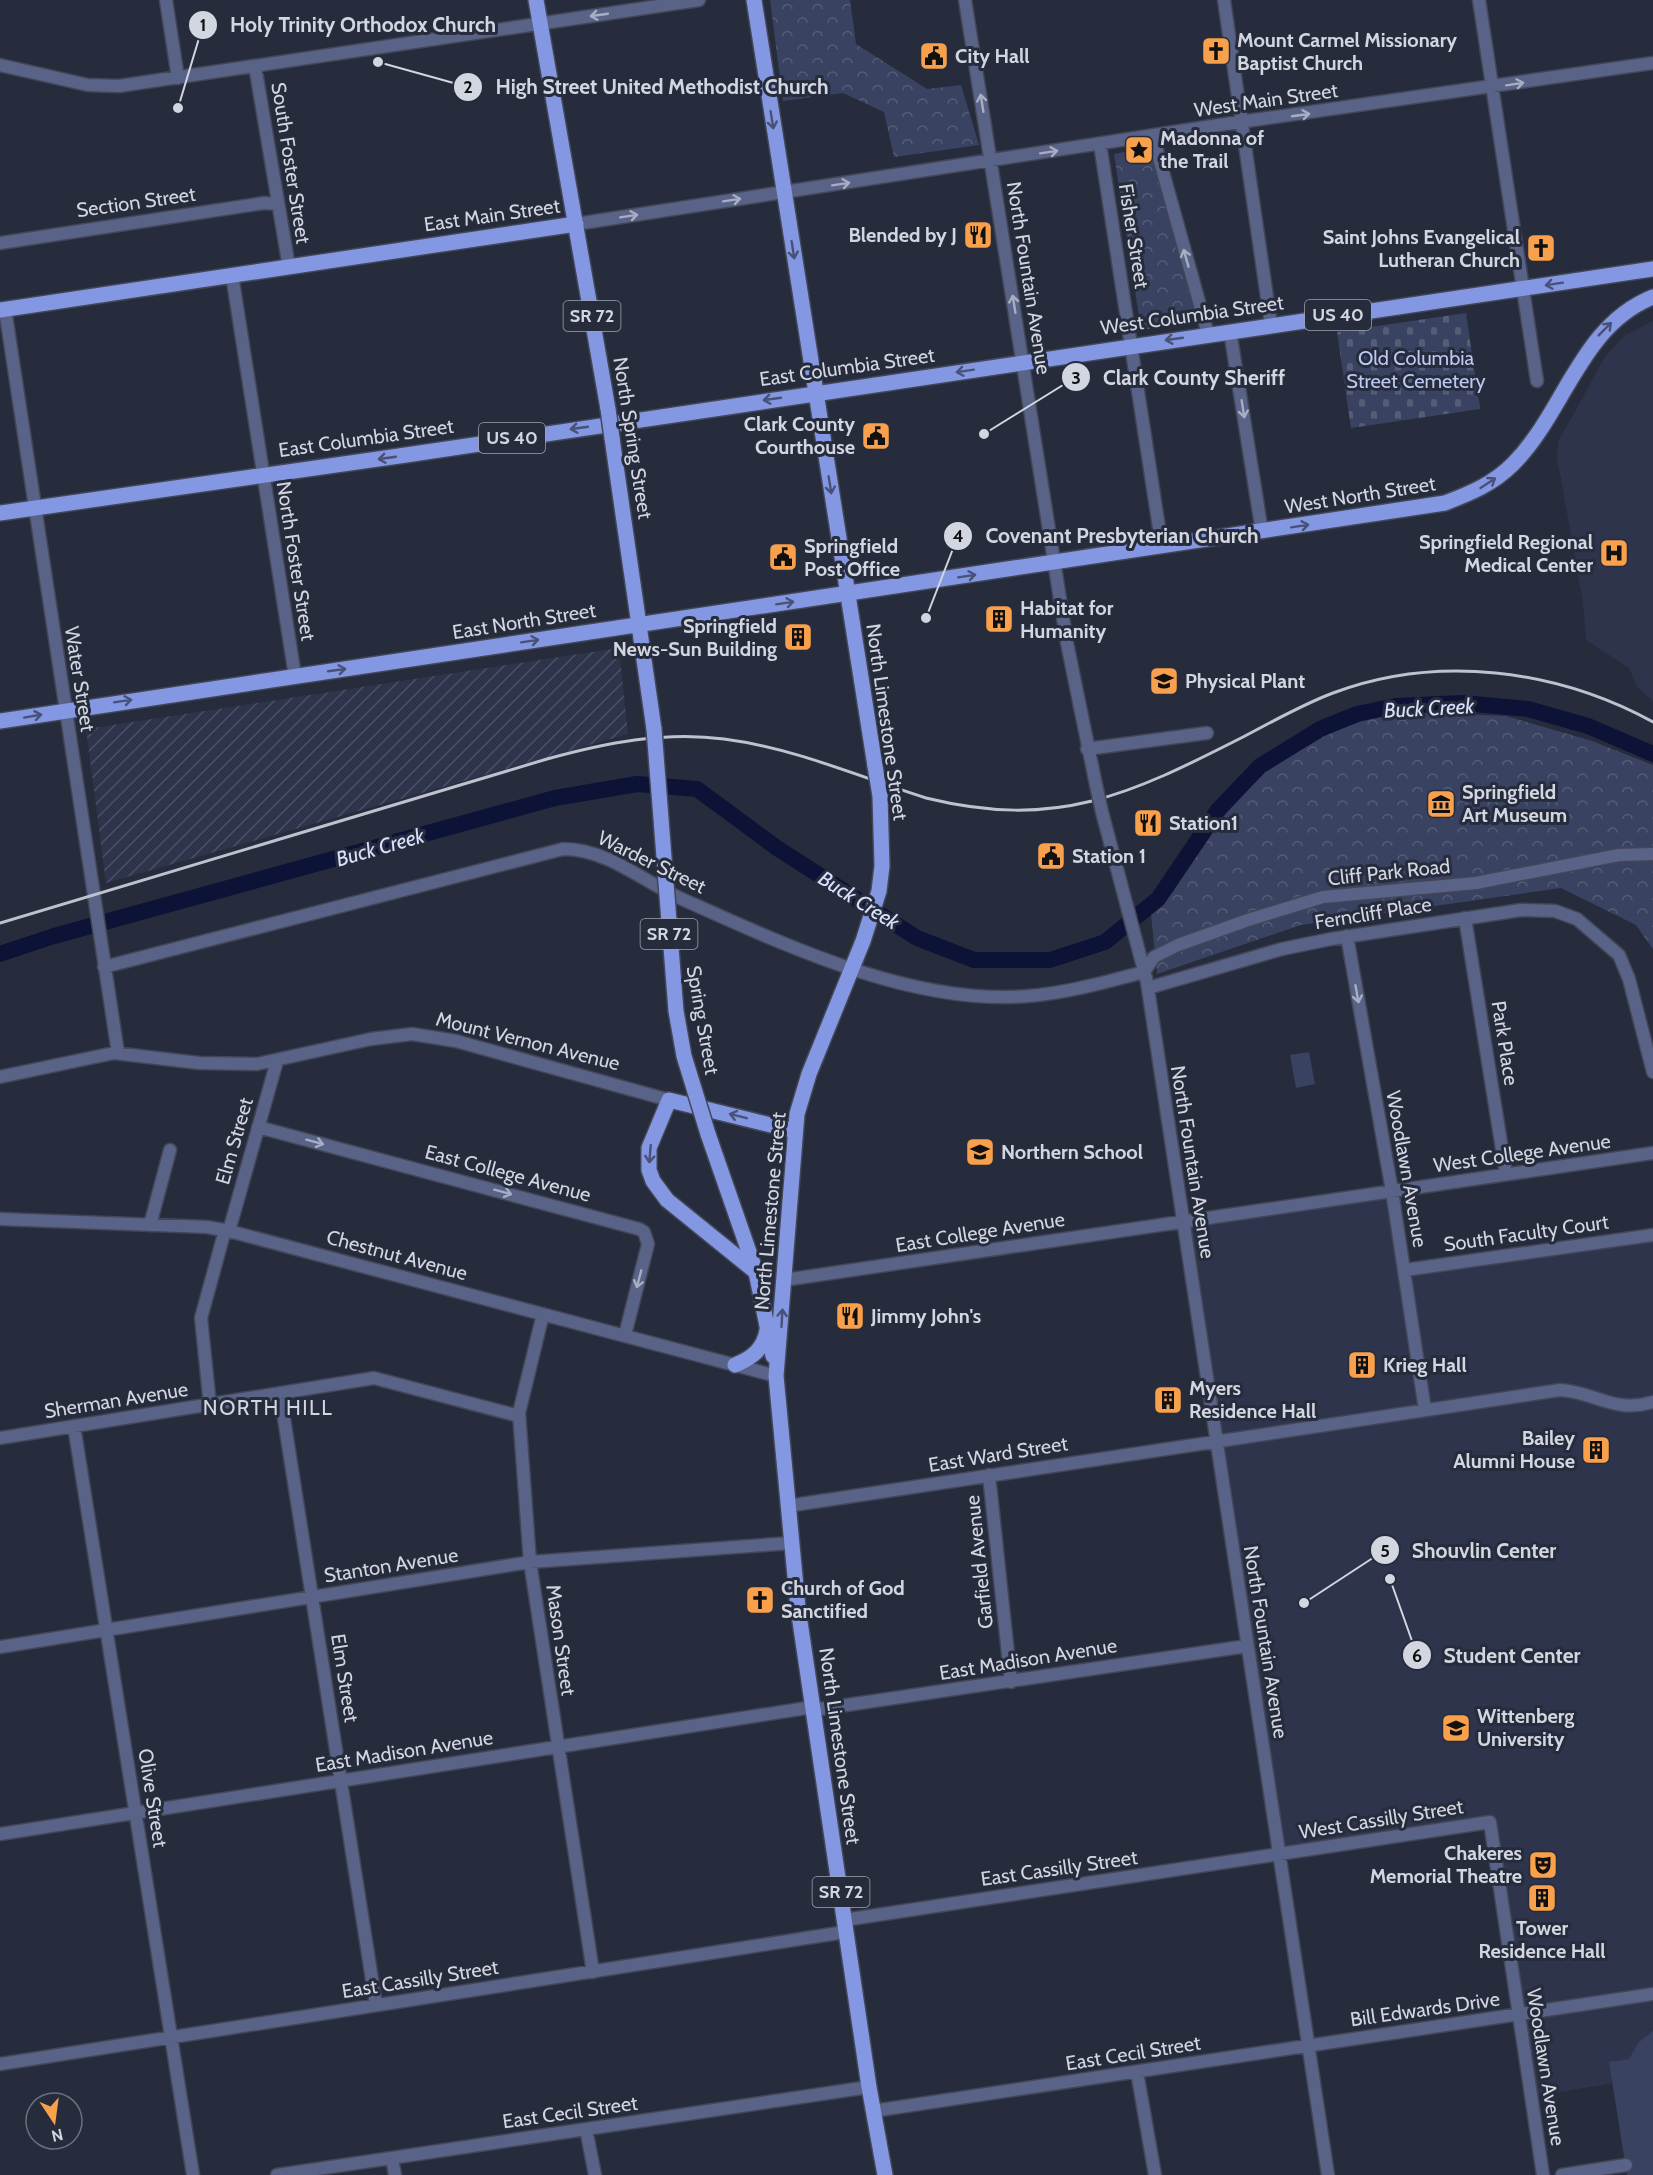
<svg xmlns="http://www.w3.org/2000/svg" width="1653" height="2175" font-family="Cabin,sans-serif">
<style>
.built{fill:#2e344b}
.industrial{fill:url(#industrial-furrows)}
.cemetery{fill:url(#cemetery-stones)}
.park{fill:url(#park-crowns)}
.garden{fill:#394260}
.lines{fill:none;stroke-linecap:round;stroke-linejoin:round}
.river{stroke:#0d1237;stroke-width:16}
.minor-casing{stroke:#424757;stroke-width:15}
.major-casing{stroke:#424757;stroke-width:18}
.minor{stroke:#596387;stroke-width:12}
.major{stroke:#8497e2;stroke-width:15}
.rail{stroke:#bec2ce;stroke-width:3}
.minor-bridge-casing{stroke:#424757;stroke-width:15;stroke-linecap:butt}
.major-bridge-casing{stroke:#424757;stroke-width:18;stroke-linecap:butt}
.minor-bridge{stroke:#596387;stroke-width:12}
.major-bridge{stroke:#8497e2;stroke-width:15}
.oneway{stroke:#a8aec2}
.oneway2{stroke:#485177}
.labels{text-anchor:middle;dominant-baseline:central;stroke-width:6;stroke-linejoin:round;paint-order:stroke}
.shield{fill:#272c3d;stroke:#9fa3b0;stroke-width:1.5}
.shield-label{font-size:18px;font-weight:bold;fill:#d2d6e1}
.poi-label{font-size:20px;font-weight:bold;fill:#d2d6e1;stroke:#272c3d;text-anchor:start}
.street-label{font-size:20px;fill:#d2d6e1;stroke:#272c3d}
.park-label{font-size:20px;fill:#bcc9f3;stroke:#272c3d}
.water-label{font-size:21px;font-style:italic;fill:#d8e1fe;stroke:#272c3d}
.neighbourhood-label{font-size:21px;letter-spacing:1.5px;fill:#d2d6e1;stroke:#272c3d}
.leader{fill:none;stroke:#d2d6e1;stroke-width:2}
.callout-dot{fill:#d2d6e1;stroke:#272c3d;stroke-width:2}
.mark-label{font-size:18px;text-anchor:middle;font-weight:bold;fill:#111}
.callout-label{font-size:21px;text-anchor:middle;font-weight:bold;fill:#d2d6e1;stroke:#272c3d;stroke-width:6;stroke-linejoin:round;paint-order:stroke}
</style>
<defs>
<pattern id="industrial-furrows" width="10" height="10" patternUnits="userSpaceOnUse" patternTransform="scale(1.5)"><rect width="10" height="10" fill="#2e344b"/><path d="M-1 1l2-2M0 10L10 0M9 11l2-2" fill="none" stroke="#4b5165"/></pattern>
<pattern id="cemetery-stones" width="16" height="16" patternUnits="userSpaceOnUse" patternTransform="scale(1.5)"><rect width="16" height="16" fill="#394260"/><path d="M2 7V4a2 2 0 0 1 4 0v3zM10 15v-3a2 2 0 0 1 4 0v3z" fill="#555d76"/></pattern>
<pattern id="park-crowns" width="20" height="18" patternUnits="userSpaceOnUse" patternTransform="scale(1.5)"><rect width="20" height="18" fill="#394260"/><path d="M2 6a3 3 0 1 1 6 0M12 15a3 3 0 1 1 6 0" fill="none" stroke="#555d76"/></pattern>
</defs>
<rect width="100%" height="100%" fill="#272c3d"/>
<path class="built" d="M1653,321v380l-16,-14 -8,-19 -43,-28 -3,-37 -26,-146 1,-15 47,-85 19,-21z
M1392,1191l13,78 248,-34v940h-26l-14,-92 -82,14 -42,-274 -210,32 -97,-633z"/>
<path class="industrial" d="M619,648l9,86 -522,149 -20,-154z"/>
<path class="cemetery" d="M1466,313l14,96 -129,19 -14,-96z"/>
<path class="park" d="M770,0h80l6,44 71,45 34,-4 18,60 -85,12 -10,-45 -41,-19 -60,8z
M1149,147l48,175 -56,8 -27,-176z
M1415,712l91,4 86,25 61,24v184l-17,-24 -75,-37 -260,37 -144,49 -6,-60 21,-21 53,-78 36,-42 69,-40 36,-14z"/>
<path class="garden" d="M1309,1052l6,32 -19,4 -6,-33z
M1653,2031v144h-26l-18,-113 20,-3 10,-17z"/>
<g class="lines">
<path class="river" d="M0,954l54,-18 501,-138 82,-14 60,5 80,59 140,90 57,22h76l55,-18 53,-43 60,-89 42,-44 60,-37 37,-15 39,-8 67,-3 65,6 60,17 65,28"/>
<g class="minor-casing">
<path id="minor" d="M166,0l12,78
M965,0l102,643 29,142
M1224,0l47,325
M1479,0l58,381
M0,65l88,20 31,1 580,-86
M255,66l34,201
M1153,136l55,198
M1100,144l62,403
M576,224l643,-99 434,-62
M0,243l264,-40 14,1
M232,275l63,401
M5,309l113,744
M1230,331l32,201
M1087,749l120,-16
M1102,812l45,170 181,1193
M1465,918l41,256
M1347,936l45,255 33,219
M104,967l459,-118c45,0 79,32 119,50 103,46 231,107 346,97 39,-3 78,-14 116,-24
M1144,972l10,-15 24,-12 70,-25 75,-23 153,-14 143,-28 34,-1
M1148,988l134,-39 49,-10 190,-29 34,1 22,8 42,36 10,24 24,93
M0,1077l114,-24 85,10 58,1 114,-25 41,-5 44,7 213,59
M258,1127l381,102 5,3 4,12 -23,91
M0,1219l207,8 22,4 547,145
M150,1225l20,-75
M229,1231l48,-170
M1405,1270l248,-35
M784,1280l869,-127
M543,1314l-24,99 11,149 63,410
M280,1393l96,612
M210,1405l-9,-87 24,-88
M74,1426l119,749
M0,1438l374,-60 145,38
M989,1475l22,207
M787,1506l773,-116c35,2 55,24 93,12
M0,1647l530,-85 261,-19
M813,1710l434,-64
M0,1834l813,-127
M844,1920l646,-98 53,353
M0,2064l845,-132
M1137,2072l18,103
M873,2111l780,-117
M586,2129l9,46
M392,2158l3,17
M277,2175l592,-88
M1562,2175l64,-10"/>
</g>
<g class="major-casing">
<path id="major" d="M536,0l72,409
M754,0l121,766
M0,310l576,-86
M612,438l42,291
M0,513l406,-58 1247,-186
M0,721l1445,-218c26,-10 48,-19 68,-39 52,-52 67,-138 140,-167
M880,796l2,70 -3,25 -16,50 -54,133 -12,40 -21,262 22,232 71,479 16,88
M708,1134l48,138 17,84
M756,1272l-89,-72 -14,-19 -4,-11v-22l20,-48 126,31
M735,1365c17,-7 29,-16 32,-35"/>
</g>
<use href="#minor" class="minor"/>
<use href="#major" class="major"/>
<path class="rail" d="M0,923l547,-164c58,-16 117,-28 177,-20 70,9 136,38 202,59 131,32 203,-3 317,-61 29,-15 58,-32 90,-44 104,-39 223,-24 320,29"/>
<g class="minor-bridge-casing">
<path id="minor-bridge" d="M1096,785l6,27"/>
</g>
<g class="major-bridge-casing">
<path id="major-bridge" d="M608,409l4,29
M654,729l22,282 8,45 24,78
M875,766l5,30"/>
</g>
<use href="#minor-bridge" class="minor-bridge"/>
<use href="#major-bridge" class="major-bridge"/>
</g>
<defs><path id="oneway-shaft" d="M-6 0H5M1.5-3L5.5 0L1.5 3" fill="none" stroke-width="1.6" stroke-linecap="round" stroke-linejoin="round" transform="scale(1.5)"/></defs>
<g class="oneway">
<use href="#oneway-shaft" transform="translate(599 15) rotate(172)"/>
<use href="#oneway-shaft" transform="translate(1515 84) rotate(-9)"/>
<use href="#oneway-shaft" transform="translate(982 103) rotate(-99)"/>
<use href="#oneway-shaft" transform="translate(1301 115) rotate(-8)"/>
<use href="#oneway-shaft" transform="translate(1049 152) rotate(-9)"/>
<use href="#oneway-shaft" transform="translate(841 184) rotate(-9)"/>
<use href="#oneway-shaft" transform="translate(732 200) rotate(-9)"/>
<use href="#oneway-shaft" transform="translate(629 216) rotate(-9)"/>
<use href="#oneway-shaft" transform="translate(1186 258) rotate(-106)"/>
<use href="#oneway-shaft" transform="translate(1014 304) rotate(-99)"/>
<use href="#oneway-shaft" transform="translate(1243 409) rotate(81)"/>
<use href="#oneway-shaft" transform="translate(1357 994) rotate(80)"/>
<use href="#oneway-shaft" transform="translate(315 1142) rotate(15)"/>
<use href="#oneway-shaft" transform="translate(503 1192) rotate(15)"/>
<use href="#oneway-shaft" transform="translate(639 1279) rotate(105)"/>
</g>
<g class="oneway2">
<use href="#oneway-shaft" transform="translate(772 120) rotate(81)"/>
<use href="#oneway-shaft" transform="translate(793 250) rotate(81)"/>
<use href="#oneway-shaft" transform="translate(1554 284) rotate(171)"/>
<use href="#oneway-shaft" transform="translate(1605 329) rotate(-45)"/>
<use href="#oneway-shaft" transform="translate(1174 339) rotate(172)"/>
<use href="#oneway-shaft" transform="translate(965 371) rotate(171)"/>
<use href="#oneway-shaft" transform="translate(772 399) rotate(172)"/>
<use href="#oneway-shaft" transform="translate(579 428) rotate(172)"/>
<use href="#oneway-shaft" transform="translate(387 458) rotate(172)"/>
<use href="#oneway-shaft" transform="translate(1488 483) rotate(-33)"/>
<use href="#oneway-shaft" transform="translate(830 485) rotate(81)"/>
<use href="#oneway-shaft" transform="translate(1300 526) rotate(-9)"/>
<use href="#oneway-shaft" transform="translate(967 576) rotate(-9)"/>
<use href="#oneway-shaft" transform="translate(785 603) rotate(-9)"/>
<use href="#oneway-shaft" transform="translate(530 641) rotate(-9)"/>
<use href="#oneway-shaft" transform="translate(337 670) rotate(-8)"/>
<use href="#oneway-shaft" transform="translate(123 701) rotate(-9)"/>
<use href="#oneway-shaft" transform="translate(33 716) rotate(-10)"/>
<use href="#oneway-shaft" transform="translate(738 1116) rotate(-166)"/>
<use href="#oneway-shaft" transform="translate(650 1154) rotate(95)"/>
<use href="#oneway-shaft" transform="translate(782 1318) rotate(-87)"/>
</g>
<defs>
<g id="church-square" transform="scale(1.5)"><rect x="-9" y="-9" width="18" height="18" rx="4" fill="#f8a04b" stroke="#272c3d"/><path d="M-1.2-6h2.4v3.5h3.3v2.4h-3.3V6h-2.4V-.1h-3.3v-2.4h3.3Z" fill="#111"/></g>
<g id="civic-square" transform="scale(1.5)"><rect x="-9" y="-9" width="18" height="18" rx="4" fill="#f8a04b" stroke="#272c3d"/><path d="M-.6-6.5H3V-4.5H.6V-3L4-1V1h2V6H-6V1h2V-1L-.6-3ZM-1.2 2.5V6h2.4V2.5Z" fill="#111"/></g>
<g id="sight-square" transform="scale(1.5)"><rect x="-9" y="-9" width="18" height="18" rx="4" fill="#f8a04b" stroke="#272c3d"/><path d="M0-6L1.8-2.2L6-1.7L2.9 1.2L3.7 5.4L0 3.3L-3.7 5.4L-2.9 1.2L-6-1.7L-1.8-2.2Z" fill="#111"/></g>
<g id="restaurant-square" transform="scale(1.5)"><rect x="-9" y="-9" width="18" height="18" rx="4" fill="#f8a04b" stroke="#272c3d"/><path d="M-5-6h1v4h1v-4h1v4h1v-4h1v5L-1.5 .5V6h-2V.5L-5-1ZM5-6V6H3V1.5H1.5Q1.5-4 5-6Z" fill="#111"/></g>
<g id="hospital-square" transform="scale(1.5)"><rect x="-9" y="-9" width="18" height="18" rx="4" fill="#f8a04b" stroke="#272c3d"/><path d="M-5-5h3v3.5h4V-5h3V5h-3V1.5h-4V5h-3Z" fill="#111"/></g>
<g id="building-square" transform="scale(1.5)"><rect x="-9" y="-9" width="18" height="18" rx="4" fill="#f8a04b" stroke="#272c3d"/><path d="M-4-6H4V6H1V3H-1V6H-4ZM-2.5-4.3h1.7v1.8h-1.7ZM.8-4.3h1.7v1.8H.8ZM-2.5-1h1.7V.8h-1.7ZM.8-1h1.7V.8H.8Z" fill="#111"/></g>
<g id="university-square" transform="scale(1.5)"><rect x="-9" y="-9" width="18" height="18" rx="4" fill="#f8a04b" stroke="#272c3d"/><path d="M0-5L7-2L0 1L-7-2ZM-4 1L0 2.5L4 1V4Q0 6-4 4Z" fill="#111"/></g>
<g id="museum-square" transform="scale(1.5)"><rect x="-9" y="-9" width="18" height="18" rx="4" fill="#f8a04b" stroke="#272c3d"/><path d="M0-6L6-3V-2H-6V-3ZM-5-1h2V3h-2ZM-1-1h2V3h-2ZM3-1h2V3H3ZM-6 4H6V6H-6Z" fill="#111"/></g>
<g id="school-square" transform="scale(1.5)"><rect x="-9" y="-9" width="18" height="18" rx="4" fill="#f8a04b" stroke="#272c3d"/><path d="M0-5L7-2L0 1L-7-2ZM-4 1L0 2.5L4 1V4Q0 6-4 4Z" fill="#111"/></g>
<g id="theatre-square" transform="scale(1.5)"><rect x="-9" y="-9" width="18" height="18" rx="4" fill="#f8a04b" stroke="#272c3d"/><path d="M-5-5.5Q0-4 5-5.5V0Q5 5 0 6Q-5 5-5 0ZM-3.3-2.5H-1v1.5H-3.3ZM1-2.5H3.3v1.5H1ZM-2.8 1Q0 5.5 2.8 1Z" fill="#111"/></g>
</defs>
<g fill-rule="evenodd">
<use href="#church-square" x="1216" y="51"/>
<use href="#civic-square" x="934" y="56"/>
<use href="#sight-square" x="1139" y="150"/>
<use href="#restaurant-square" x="978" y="235"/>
<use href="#church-square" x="1541" y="248"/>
<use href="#civic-square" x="876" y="436"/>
<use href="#hospital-square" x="1614" y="553"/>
<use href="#civic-square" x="783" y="557"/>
<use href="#building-square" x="999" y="619"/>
<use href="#building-square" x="798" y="637"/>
<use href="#university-square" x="1164" y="681"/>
<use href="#museum-square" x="1441" y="804"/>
<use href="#restaurant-square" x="1148" y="823"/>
<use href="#civic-square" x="1051" y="856"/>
<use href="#school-square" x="980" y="1152"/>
<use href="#restaurant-square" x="850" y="1316"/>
<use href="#building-square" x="1362" y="1365"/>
<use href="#building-square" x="1168" y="1400"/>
<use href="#building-square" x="1596" y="1450"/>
<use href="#church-square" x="760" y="1600"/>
<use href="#university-square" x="1456" y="1728"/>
<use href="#theatre-square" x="1543" y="1865"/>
<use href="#building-square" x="1542" y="1898"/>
</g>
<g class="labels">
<g class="shield">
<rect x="1305" y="300" width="66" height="30" rx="4.5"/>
<rect x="563.5" y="301" width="57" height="30" rx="4.5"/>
<rect x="479" y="423" width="66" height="30" rx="4.5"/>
<rect x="640.5" y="919" width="57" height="30" rx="4.5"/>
<rect x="812.5" y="1877" width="57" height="30" rx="4.5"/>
</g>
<g class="shield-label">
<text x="1338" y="315">US 40</text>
<text x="592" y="316">SR 72</text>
<text x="512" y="438">US 40</text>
<text x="669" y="934">SR 72</text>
<text x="841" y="1892">SR 72</text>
</g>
<g class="poi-label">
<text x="1237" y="40">Mount Carmel Missionary<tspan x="1237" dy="23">Baptist Church</tspan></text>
<text x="955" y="56">City Hall</text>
<text x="1160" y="138">Madonna of<tspan x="1160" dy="23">the Trail</tspan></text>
<text x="957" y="235" text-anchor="end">Blended by J</text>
<text x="1520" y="237" text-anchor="end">Saint Johns Evangelical<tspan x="1520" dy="23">Lutheran Church</tspan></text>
<text x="855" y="424" text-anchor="end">Clark County<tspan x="855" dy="23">Courthouse</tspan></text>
<text x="1593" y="542" text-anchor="end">Springfield Regional<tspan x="1593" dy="23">Medical Center</tspan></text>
<text x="804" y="546">Springfield<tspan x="804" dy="23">Post Office</tspan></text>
<text x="1020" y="608">Habitat for<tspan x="1020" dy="23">Humanity</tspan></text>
<text x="777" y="626" text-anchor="end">Springfield<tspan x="777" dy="23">News-Sun Building</tspan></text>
<text x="1185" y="681">Physical Plant</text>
<text x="1462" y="792">Springfield<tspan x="1462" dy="23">Art Museum</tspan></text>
<text x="1169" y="823">Station1</text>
<text x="1072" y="856">Station 1</text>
<text x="1001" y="1152">Northern School</text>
<text x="871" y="1316">Jimmy John's</text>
<text x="1383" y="1365">Krieg Hall</text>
<text x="1189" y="1388">Myers<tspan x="1189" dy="23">Residence Hall</tspan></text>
<text x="1575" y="1438" text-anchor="end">Bailey<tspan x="1575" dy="23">Alumni House</tspan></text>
<text x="781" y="1588">Church of God<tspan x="781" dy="23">Sanctified</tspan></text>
<text x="1477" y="1716">Wittenberg<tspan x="1477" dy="23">University</tspan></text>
<text x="1522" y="1853" text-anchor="end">Chakeres<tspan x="1522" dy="23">Memorial Theatre</tspan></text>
<text x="1542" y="1928" text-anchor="middle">Tower<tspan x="1542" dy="23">Residence Hall</tspan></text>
</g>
<g class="street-label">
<text transform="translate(1266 100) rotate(-8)">West Main Street</text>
<text transform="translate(291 163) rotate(81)">South Foster Street</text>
<text transform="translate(136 202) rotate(-8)">Section Street</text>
<text transform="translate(492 215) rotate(-8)">East Main Street</text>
<text transform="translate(1134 236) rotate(81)">Fisher Street</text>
<text transform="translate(1029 278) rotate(81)">North Fountain Avenue</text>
<text transform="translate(1192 315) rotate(-8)">West Columbia Street</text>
<text transform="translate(847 367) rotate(-8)">East Columbia Street</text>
<text transform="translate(366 438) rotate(-8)">East Columbia Street</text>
<text transform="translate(633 438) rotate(81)">North Spring Street</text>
<text transform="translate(1360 495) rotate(-9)">West North Street</text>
<text transform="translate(296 561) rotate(81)">North Foster Street</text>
<text transform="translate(524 621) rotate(-9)">East North Street</text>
<text transform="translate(80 679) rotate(81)">Water Street</text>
<text transform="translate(887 722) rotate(82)">North Limestone Street</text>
<text transform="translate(652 862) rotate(26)">Warder Street</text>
<text transform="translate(1389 872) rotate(-6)">Cliff Park Road</text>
<text transform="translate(1373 913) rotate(-9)">Ferncliff Place</text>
<text transform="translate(703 1020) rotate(80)">Spring Street</text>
<text transform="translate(528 1041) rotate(14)">Mount Vernon Avenue</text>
<text transform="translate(1505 1043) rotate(81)">Park Place</text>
<text transform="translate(234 1141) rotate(-74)">Elm Street</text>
<text transform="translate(1522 1153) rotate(-8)">West College Avenue</text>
<text transform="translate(1193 1162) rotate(81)">North Fountain Avenue</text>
<text transform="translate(1407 1169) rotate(80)">Woodlawn Avenue</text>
<text transform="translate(508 1173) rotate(15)">East College Avenue</text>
<text transform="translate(770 1211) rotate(-85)">North Limestone Street</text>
<text transform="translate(980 1232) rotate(-9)">East College Avenue</text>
<text transform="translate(1526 1233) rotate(-8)">South Faculty Court</text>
<text transform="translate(397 1255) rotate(15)">Chestnut Avenue</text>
<text transform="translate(116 1400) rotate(-9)">Sherman Avenue</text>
<text transform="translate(998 1454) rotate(-9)">East Ward Street</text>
<text transform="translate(979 1562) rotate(-96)">Garfield Avenue</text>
<text transform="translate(391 1565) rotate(-9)">Stanton Avenue</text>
<text transform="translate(561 1640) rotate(82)">Mason Street</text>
<text transform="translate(1266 1642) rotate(81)">North Fountain Avenue</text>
<text transform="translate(1028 1659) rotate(-9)">East Madison Avenue</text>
<text transform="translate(345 1678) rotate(81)">Elm Street</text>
<text transform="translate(840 1746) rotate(82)">North Limestone Street</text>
<text transform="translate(404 1751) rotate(-9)">East Madison Avenue</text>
<text transform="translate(153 1798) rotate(81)">Olive Street</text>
<text transform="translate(1381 1819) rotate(-9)">West Cassilly Street</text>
<text transform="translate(1059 1868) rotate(-8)">East Cassilly Street</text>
<text transform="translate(420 1979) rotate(-9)">East Cassilly Street</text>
<text transform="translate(1425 2009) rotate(-8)">Bill Edwards Drive</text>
<text transform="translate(1133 2053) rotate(-9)">East Cecil Street</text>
<text transform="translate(1546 2067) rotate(81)">Woodlawn Avenue</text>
<text transform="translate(570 2112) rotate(-8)">East Cecil Street</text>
</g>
<g class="park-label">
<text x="1416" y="358">Old Columbia<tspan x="1416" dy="23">Street Cemetery</tspan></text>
</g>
<g class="water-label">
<text transform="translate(1429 708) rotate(-3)">Buck Creek</text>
<text transform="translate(380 847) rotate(-16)">Buck Creek</text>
<text transform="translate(859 900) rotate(32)">Buck Creek</text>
</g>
<g class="neighbourhood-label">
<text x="268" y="1407">NORTH HILL</text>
</g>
</g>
<path class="leader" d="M178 108L203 25M378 62L468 87M984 434L1076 377M926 618L958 536M1304 1603L1385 1550M1390 1579L1417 1655"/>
<g class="callout-dot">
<circle cx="178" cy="108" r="6"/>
<circle cx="378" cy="62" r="6"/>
<circle cx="984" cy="434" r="6"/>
<circle cx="926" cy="618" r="6"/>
<circle cx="1304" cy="1603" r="6"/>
<circle cx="1390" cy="1579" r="6"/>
<circle cx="203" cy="25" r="15"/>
<circle cx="468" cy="87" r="15"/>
<circle cx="1076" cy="377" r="15"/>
<circle cx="958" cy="536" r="15"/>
<circle cx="1385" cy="1550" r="15"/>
<circle cx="1417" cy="1655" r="15"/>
</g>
<g class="mark-label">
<text x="203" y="31">1</text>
<text x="468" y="93">2</text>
<text x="1076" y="384">3</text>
<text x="958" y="542">4</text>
<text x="1385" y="1557">5</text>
<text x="1417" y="1662">6</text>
</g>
<g class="callout-label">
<text x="363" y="32">Holy Trinity Orthodox Church</text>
<text x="662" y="94">High Street United Methodist Church</text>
<text x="1194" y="385">Clark County Sheriff</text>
<text x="1122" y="543">Covenant Presbyterian Church</text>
<text x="1484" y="1558">Shouvlin Center</text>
<text x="1512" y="1663">Student Center</text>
</g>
<g transform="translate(54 2121) rotate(167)"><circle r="28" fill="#272c3d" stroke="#6b707f" stroke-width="1.5"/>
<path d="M0-4.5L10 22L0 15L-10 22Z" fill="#f8a04b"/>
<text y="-9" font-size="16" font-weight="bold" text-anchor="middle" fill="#d2d6e1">N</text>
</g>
</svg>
